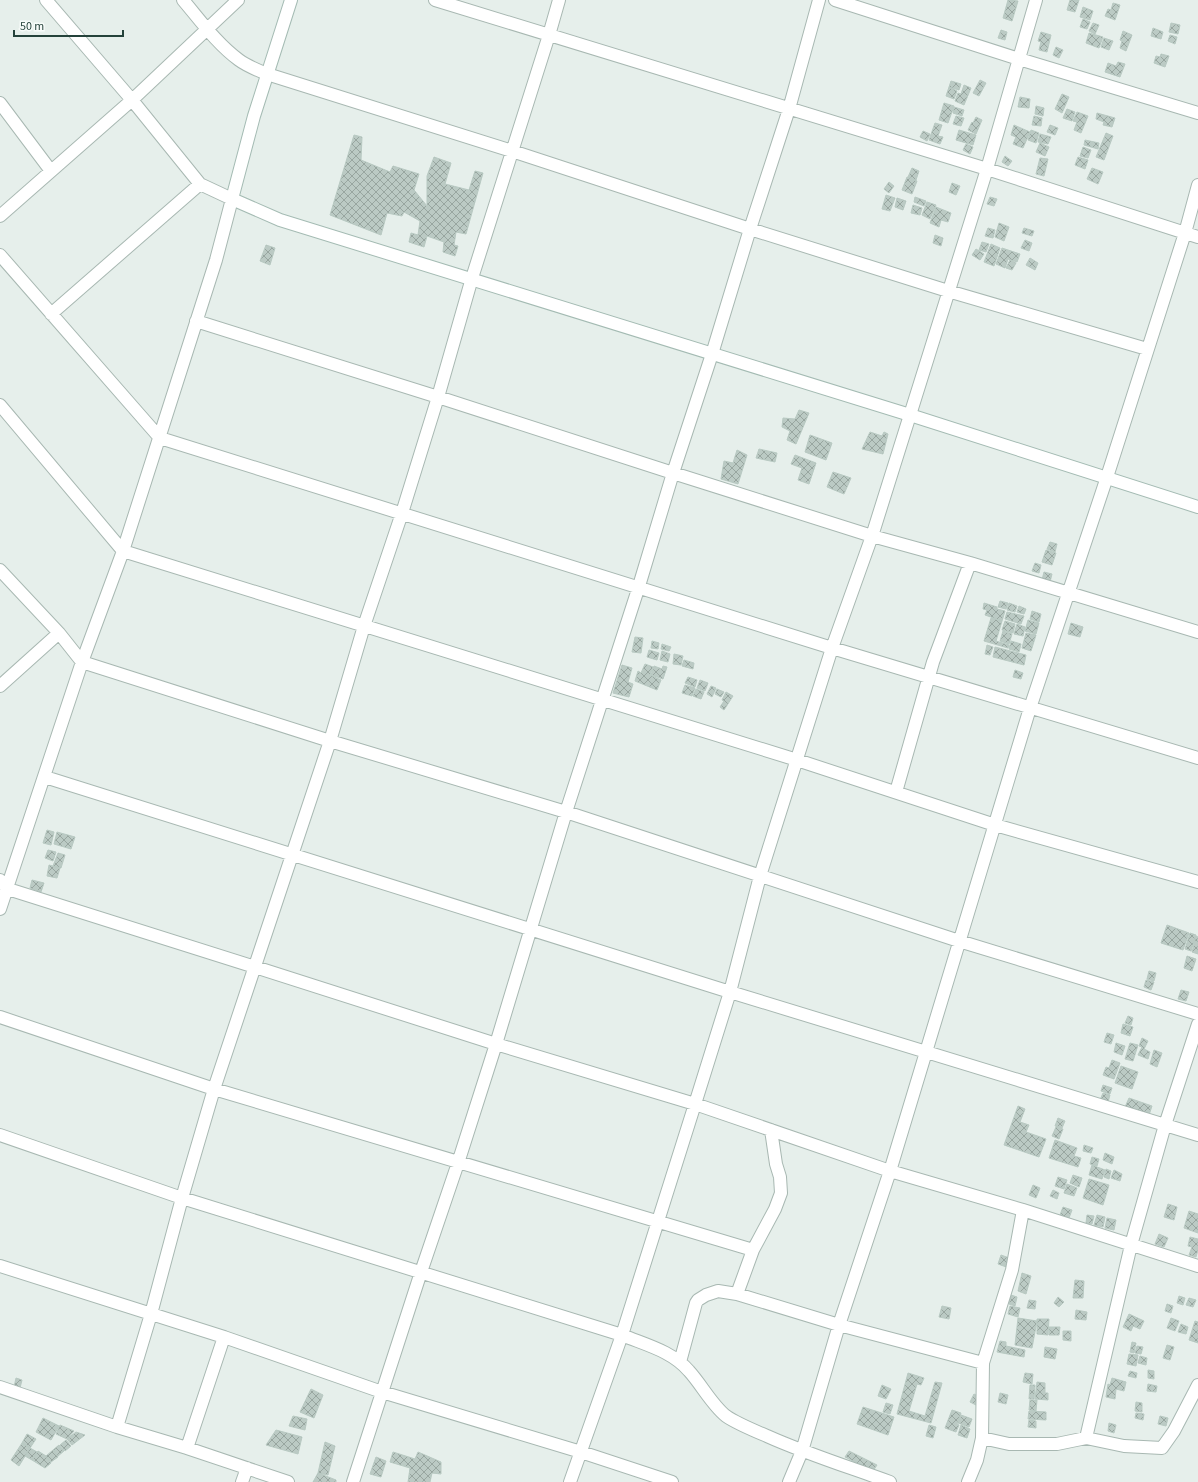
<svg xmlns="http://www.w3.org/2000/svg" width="1198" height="1482" font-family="'Source Sans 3',sans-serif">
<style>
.building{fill:url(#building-cross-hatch);stroke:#b8c9c2}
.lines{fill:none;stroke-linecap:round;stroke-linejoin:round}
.street-casing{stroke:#a8b8b2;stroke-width:14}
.secondary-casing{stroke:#a4bbb3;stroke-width:14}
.street{stroke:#fff;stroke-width:12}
.secondary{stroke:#fff;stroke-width:12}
</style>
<defs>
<pattern id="building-cross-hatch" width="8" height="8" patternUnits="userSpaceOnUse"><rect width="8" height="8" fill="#bbcac4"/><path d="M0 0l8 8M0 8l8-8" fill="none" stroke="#98a6a0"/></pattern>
</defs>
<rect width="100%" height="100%" fill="#e6efeb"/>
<path class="building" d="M1008,0l10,1 -6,20 -9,-3z
M1070,0h9l-4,12 -8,-2z
M1113,3l7,2 -5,15 -10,-4 3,-7 3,1z
M1083,7l10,4 -3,9 -10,-3z
M1083,19l7,3 -3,7 -7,-2z
M1093,23l6,2 -4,9 -6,-3z
M1171,23l9,2 -2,9 -9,-2z
M1153,28l10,4 -2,7 -10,-3z
M1001,30l6,2 -2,8 -7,-2z
M1123,31l9,4 -6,16 -6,-3 2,-7 -2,-1z
M1041,32l10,3 -4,17 -8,-2 2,-8 -3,-1z
M1089,33l14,4 -4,11 -13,-5z
M1170,35l7,2 -2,7 -7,-3z
M1104,38l9,3 -4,9 -8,-3z
M1056,47l7,3 -4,8 -6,-3z
M1161,54l8,2 -4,11 -11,-4 2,-7 4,1z
M1118,62l7,2 -5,13 -15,-5 3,-9 8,3z
M980,80l6,3 -7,13 -6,-3z
M951,81l10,3 -2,6 -10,-3z
M964,85l7,3 -7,17 -9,-4 3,-8 3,1z
M949,87l8,4 -3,8 -8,-3z
M1062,94l7,3 -7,16 -7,-4z
M1020,97l10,2 -1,9 -11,-1z
M944,103l10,3 -6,17 -9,-3z
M1036,106l8,2 -1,8 -8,-2z
M954,107l10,3 -2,6 -9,-3z
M1067,109l8,3 -3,9 -9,-3z
M1077,112l11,4 -7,17 -7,-3 3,-8 -4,-1z
M1097,113l18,5 -3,9 -9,-2 1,-3 -8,-3z
M956,116l8,2 -3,8 -8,-2z
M1034,116l8,2 -1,8 -9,-1z
M976,117l6,3 -6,14 -8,-4 4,-8 1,1z
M935,123l7,2 -4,11 5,1 -3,7 -11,-4z
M1014,125l16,7 -7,16 -10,-4 3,-7 -5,-2z
M1050,125l8,3 -3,7 -8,-3z
M959,130l17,5 -3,10 -17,-5z
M1031,130l8,3 -3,10 -8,-3z
M923,131l7,3 -3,7 -7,-4z
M1106,133l7,3 -9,24 -8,-3z
M1040,134l11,3 -3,7 -10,-2z
M354,135l8,2 -1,23 29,12 3,-6 26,8 -5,16 13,16v-30l7,-19 17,6 -6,21 24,6 6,-19 8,2 -17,61 -10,-2 -2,13 4,1 -3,10 -12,-4 1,-10 -17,-6 -3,11 -15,-5 2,-9 7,2 2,-14 -16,-9 -2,4 -15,-3 -6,22 -51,-20z
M1085,140l14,3 -1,6 -14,-4z
M1040,143l9,4 -4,9 -9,-4z
M966,144l7,3 -3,7 -7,-4z
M1083,147l8,3 -3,8 -8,-2z
M1005,156l7,5 -4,5 -6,-4z
M1078,157l10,3 -3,9 -10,-4z
M1040,158l8,1 -4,17 -8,-2z
M912,168l7,3 -3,9 -8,-3z
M1092,168l11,4 -5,12 -11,-5z
M907,177l10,4 -5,13 -10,-4z
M889,182l5,4 -5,7 -5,-4z
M952,183l8,3 -4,9 -7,-3z
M886,195l9,3 -5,13 -8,-2z
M915,197l11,4 -2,5 -10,-4z
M990,197l7,2 -3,7 -7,-2z
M897,198l9,3 -3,9 -8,-3z
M927,202l9,3 -6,14 -8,-4z
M913,205l9,3 -2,7 -9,-2z
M936,207l15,6 -3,9 -7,-2 -2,7 -9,-4z
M999,223l10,4 -5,14 -9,-4z
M988,228l7,2 -2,8 -8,-2z
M1024,228l10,3 -2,5 -10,-3z
M935,235l8,3 -2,8 -8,-3z
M1025,240l7,3 -3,8 -8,-3z
M982,242l7,2 -3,8 -7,-2z
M991,244l9,4 -6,18 -10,-4z
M266,245l9,3 -5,17 -10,-4z
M1002,248l18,6 -3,8 -9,-3 -3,9 -9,-4z
M976,249l8,5 -4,6 -8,-5z
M1030,258l8,5 -3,7 -9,-5z
M1010,260l6,3 -4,7 -6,-2z
M799,410l10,3 -13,31 -9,-4 3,-9 -8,-4 1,-9 12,1z
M870,432l12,4 2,-4 4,2 -5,20 -21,-5z
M810,435l22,8 -6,17 -21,-8z
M759,449l18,4 -2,9 -19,-4z
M737,450l10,5 -9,29 -17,-5 3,-18 9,2z
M795,455l21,8 -7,21 -11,-4 4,-12 -11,-4z
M833,472l18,6 -7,16 -17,-7z
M1050,542l7,2 -2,8 -8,-3z
M1046,550l10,3 -4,12 -10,-3z
M1035,563l6,2 -2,8 -7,-2z
M1044,572l8,2 -2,8 -8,-2z
M1000,601l8,2 -2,6 -8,-2z
M984,603l13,4v2l8,2 -3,10 -17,-6 2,-5 -4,-1z
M1009,603l8,3 -2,6 -8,-2z
M1019,606l7,3 -2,5 -7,-2z
M1032,611l9,3 -2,8 -9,-3z
M1007,612l17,4 -3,8 -16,-5z
M991,618l11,3 -6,20 13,4 -1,3 -24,-7z
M1028,620l11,3 -3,11 -11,-3z
M1005,621l10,3 -2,9 -11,-3z
M1071,623l12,4 -3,10 -12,-3z
M1017,624l8,3 -2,9 -9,-2z
M1003,631l9,3 -3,10 -9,-3z
M1026,633l10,2 -5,16 -9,-3z
M635,637l8,1 -2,15 -9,-1z
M652,641l7,2 -1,6 -7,-1z
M1011,641l10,3 -2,8 -10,-3z
M662,644l9,3 -2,4 -8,-2z
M987,645l6,2 -3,8 -5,-1z
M995,647l31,8 -2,10 -31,-8z
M649,650l10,3 -2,7 -10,-3z
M662,651l8,3 -2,8 -8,-2z
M674,654l9,2 -2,9 -8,-1z
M684,660l10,3 -1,6 -11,-3z
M645,664l8,3 -3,8 11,5 -4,10 -22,-9 3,-10 3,2z
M622,665l10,3 -4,14 5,2 -4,13 -16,-4z
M654,666l8,3 1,-3 4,1 -4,12 -12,-4z
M1015,670l8,3 -2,6 -8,-2z
M688,677l9,3 -2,7 -10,-4z
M700,680l8,3 -3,8 -8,-3z
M685,685l10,3 -3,8 -10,-3z
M711,686l5,2 -4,9 -5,-3z
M696,689l8,3 -3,7 -8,-3z
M717,689l7,3 -3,5 -6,-3z
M726,692l7,4 -9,14 -4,-3 4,-6 -2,-1z
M47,830l7,2 -3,13 -8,-2z
M57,832l18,5 -4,12 -17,-5z
M48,850l8,2 -3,9 -8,-3z
M58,853l7,2 -4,13 -8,-2z
M49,865l11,3 -3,10 -10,-2z
M32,880l12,3 -3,9 -11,-4z
M1167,925l22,8 -6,17 -22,-7z
M1190,933l6,2 -5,16 -6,-2z
M1196,936l2,1v17l-6,-2z
M1187,956l9,3 -4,12 -8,-3z
M1149,971l7,2 -2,8 -7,-2z
M1146,980l8,2 -3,8 -7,-3z
M1181,990l8,2 -3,9 -8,-2z
M1128,1016l5,2 -2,7 -6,-2z
M1123,1024l10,3 -3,9 -9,-3z
M1107,1033l7,2 -3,9 -7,-2z
M1142,1038l6,3 -4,8 6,3 -2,7 -10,-4 4,-8 -3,-1z
M1116,1043l9,3 -3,9 -8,-3z
M1130,1043l8,2 -5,16 -8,-2z
M1154,1050l8,3 -5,14 -7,-3z
M1112,1060l8,3 -6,16 -11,-4 3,-8 3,1z
M1121,1066l17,6 -6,17 -17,-6z
M1103,1085l9,3 -2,6 -9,-3z
M1103,1093l7,2 -2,7 -8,-2z
M1129,1098l23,8 -3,9 -24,-8z
M1018,1106l7,3 -5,13 9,3 -3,7 20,7 -7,18 -35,-12z
M1058,1118l7,3 -3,7 -7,-2z
M1056,1127l7,2 -4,10 -7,-3z
M1055,1140l22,8 -3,8 7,2 -3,9 -29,-9z
M1084,1145l9,3 -2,5 -8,-2z
M1105,1153l9,4 -2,7 -9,-4z
M1092,1157l7,2 -2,7 -7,-2z
M1092,1165l13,5 -3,9 -13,-4z
M1106,1169l5,2 -2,8 -5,-2z
M1114,1170l8,4 -2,7 -9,-3z
M1073,1175l9,3 -3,9 -9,-4z
M1058,1177l9,3 -3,9 -9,-3z
M1089,1179l20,6 -6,20 -20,-7z
M1067,1184l10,4 -3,8 -10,-3z
M1033,1185l7,3 -4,10 -7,-3z
M1053,1190l6,3 -2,6 -7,-3z
M1168,1204l9,3 -3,13 -10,-3z
M1063,1207l9,3 -3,8 -9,-3z
M1189,1211l9,3v19l-14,-5z
M1087,1215l7,1 -2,8 -6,-1z
M1097,1215l8,2 -2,10 -9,-2z
M1107,1218l9,2 -2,10 -9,-2z
M1159,1234l9,4 -4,9 -9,-3z
M1190,1237l8,2v11l-2,7 -7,-2 3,-8 -4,-1z
M1001,1255l11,4 -3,9 -11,-4z
M1022,1273l9,3 -5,18 -8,-3z
M1075,1280l9,1 -1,17h-10z
M1011,1295l6,2 -2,9 -6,-2z
M1179,1296l6,2 -2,7 -6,-2z
M1058,1297l6,5 -5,5 -5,-4z
M1189,1298l7,2 -3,7 -7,-2z
M1029,1300l7,1 -1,8 -8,-1z
M1167,1304l6,2 -2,7 -6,-2z
M942,1306l9,2 -2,11 -10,-2z
M1010,1306l10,2 -2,9 -10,-3z
M1076,1310l11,2 -1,8 -11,-1z
M1129,1314l15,7 -4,8 -7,-3 -2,5 -8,-4z
M1018,1318l19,3 -5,27 -17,-3z
M1171,1318l8,3 -4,10 -8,-3z
M1037,1319h12l-1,16 -11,-1z
M1195,1321l3,1v21l-9,-3z
M1181,1324l7,3 -2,7 -8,-2z
M1049,1327h11l-1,8h-10z
M1063,1331h8v10l-8,-1z
M1000,1341l6,1v4l19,4 -1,7 -27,-5z
M1132,1342l4,1 -2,10 -4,-1z
M1167,1345l7,2 -4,13 -7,-2z
M1137,1346l6,1 -2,7 -6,-1z
M1045,1347l12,2 -2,10 -11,-2z
M1129,1354l9,1 -2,11 -9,-2z
M1140,1356l7,2 -1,7 -8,-2z
M1148,1370l6,1v8l-6,-1z
M1130,1371l7,2 -1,5 -8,-2z
M908,1373l16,5 -3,7 -4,-1 -8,27 16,5 10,-34 7,1 -11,40 -34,-9z
M1025,1373l8,1 -1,10 -9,-2z
M16,1378l6,2 -2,8 -6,-1z
M1112,1378l14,4 -2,9 -8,-2 -1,10 -9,-2 2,-13 2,1z
M1037,1382l8,1v10h3v7l-13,-1z
M1148,1384l9,2 -1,6 -9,-1z
M882,1385l9,4 -5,10 -8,-3z
M1030,1385h5l-1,14h-5z
M311,1389l12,6 -9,23 -14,-6z
M1000,1393l8,2 -2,9 -8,-2z
M974,1394l6,3 -4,8 -6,-3z
M1030,1400h7l-1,11 -7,-1z
M1136,1402l6,1v9l-7,-1z
M886,1403l7,2 -3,9 -7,-2z
M863,1407l31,10 -6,18 -31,-11z
M952,1410l9,3 -4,11 2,1 -3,7 -11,-4z
M1029,1411l17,1v8l-18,-1z
M1136,1413l8,1 -1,6 -8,-2z
M961,1415l11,4 -3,8 -11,-4z
M293,1416l14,3 -2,11 -16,-4z
M1160,1416l8,2 -2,8 -8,-2z
M43,1418l16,8 -8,14 -15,-8z
M1029,1420l7,1v7l-8,-1z
M1109,1423l7,2 -2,8 -6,-2z
M60,1425l14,6 -7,8 -11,-5z
M929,1425l7,2 -3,11 -7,-2z
M961,1425l9,4 -3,9 -9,-3z
M276,1430l26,7 -4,17 -32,-9z
M76,1432l9,3 -13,10 -5,-6z
M27,1434l9,5 -6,9 -8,-5z
M66,1440l5,6 -6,5 -5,-6z
M325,1442l10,4 -7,29 -10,-2z
M22,1443l8,5 -11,18 -8,-6z
M59,1445l5,6 -6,5 -5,-6z
M30,1448l7,4 -5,8 -7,-4z
M53,1450l5,7 -7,5 -5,-6z
M38,1451l8,5 5,7 -6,5 -13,-8z
M849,1451l28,14 -4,6 -28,-14z
M393,1452l22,7 3,-7 23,10v12l-9,-1 -2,9h-22l2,-14 -20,-6z
M376,1457l10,4 -5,16 -11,-3z
M318,1473l18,7v2h-23z"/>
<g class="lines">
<g class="street-casing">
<path id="street" d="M183,0c17,20 34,44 56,60 8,6 18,10 28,14l245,77 238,78 198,62 199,58
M435,0l552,169 211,68
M835,0l184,59 179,54
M0,103l51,68
M0,216l132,-116 106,-100
M0,255l160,183 672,210 366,110
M51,314l149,-130
M196,321l242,76 235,76 199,63 98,27 228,69
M0,405l123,146 674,209 198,65 203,57
M0,570l59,63 23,29 248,79 236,71 393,129 239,73
M0,686l59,-53
M45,777l685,215 468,143
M896,792l37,-130 37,-99
M0,880l8,9 247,78 241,77 199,60 195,67 133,39 175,56
M0,909l82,-247 41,-111 93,-291 16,-61 -32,-15 -68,-84 -86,-100
M0,1017l214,72 539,161
M0,1135l182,63 440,137c24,10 50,16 67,36 12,13 23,34 37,45 10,7 29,15 41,20 40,18 82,31 123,46
M0,1266l224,71 158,55 199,60 91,30
M737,1294l16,-44 22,-41 6,-16 -1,-16 -4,-13 -5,-34
M680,1362l16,-59 2,-3 8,-5 12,-4 19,3 102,31 144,38
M0,1387l117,40 70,21 101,34
M117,1427l34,-113 31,-116 32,-109 116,-348 34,-115 38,-113 36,-116 34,-119 77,-243 10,-35
M982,1438l27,6h48l29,-6 38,8 38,2 12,-17 24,-46
M1086,1438l45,-193 34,-120 33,-101
M187,1448l37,-111
M242,1482l5,-14
M353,1482l68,-210 37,-109 38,-119 70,-232 73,-226 34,-113 39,-119 38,-125 39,-120 30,-109
M570,1482l52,-147 73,-231 35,-112 30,-116 72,-228 40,-112 38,-121 77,-246 49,-169
M789,1482l13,-31 37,-126 51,-154 140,-463 77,-231 78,-244 13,-48
M968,1482l9,-22 5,-22 1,-75 29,-93 11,-60"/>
</g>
<g class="secondary-casing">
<path id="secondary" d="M291,0l-37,116 -22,83 48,21 630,195 288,92"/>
</g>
<use href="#street" class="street"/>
<use href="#secondary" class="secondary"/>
</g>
<path d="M14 30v6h109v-6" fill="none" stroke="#24423a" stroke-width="2"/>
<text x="20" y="30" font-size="12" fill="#24423a" stroke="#f7fbf9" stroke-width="3" paint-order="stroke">50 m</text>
</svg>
